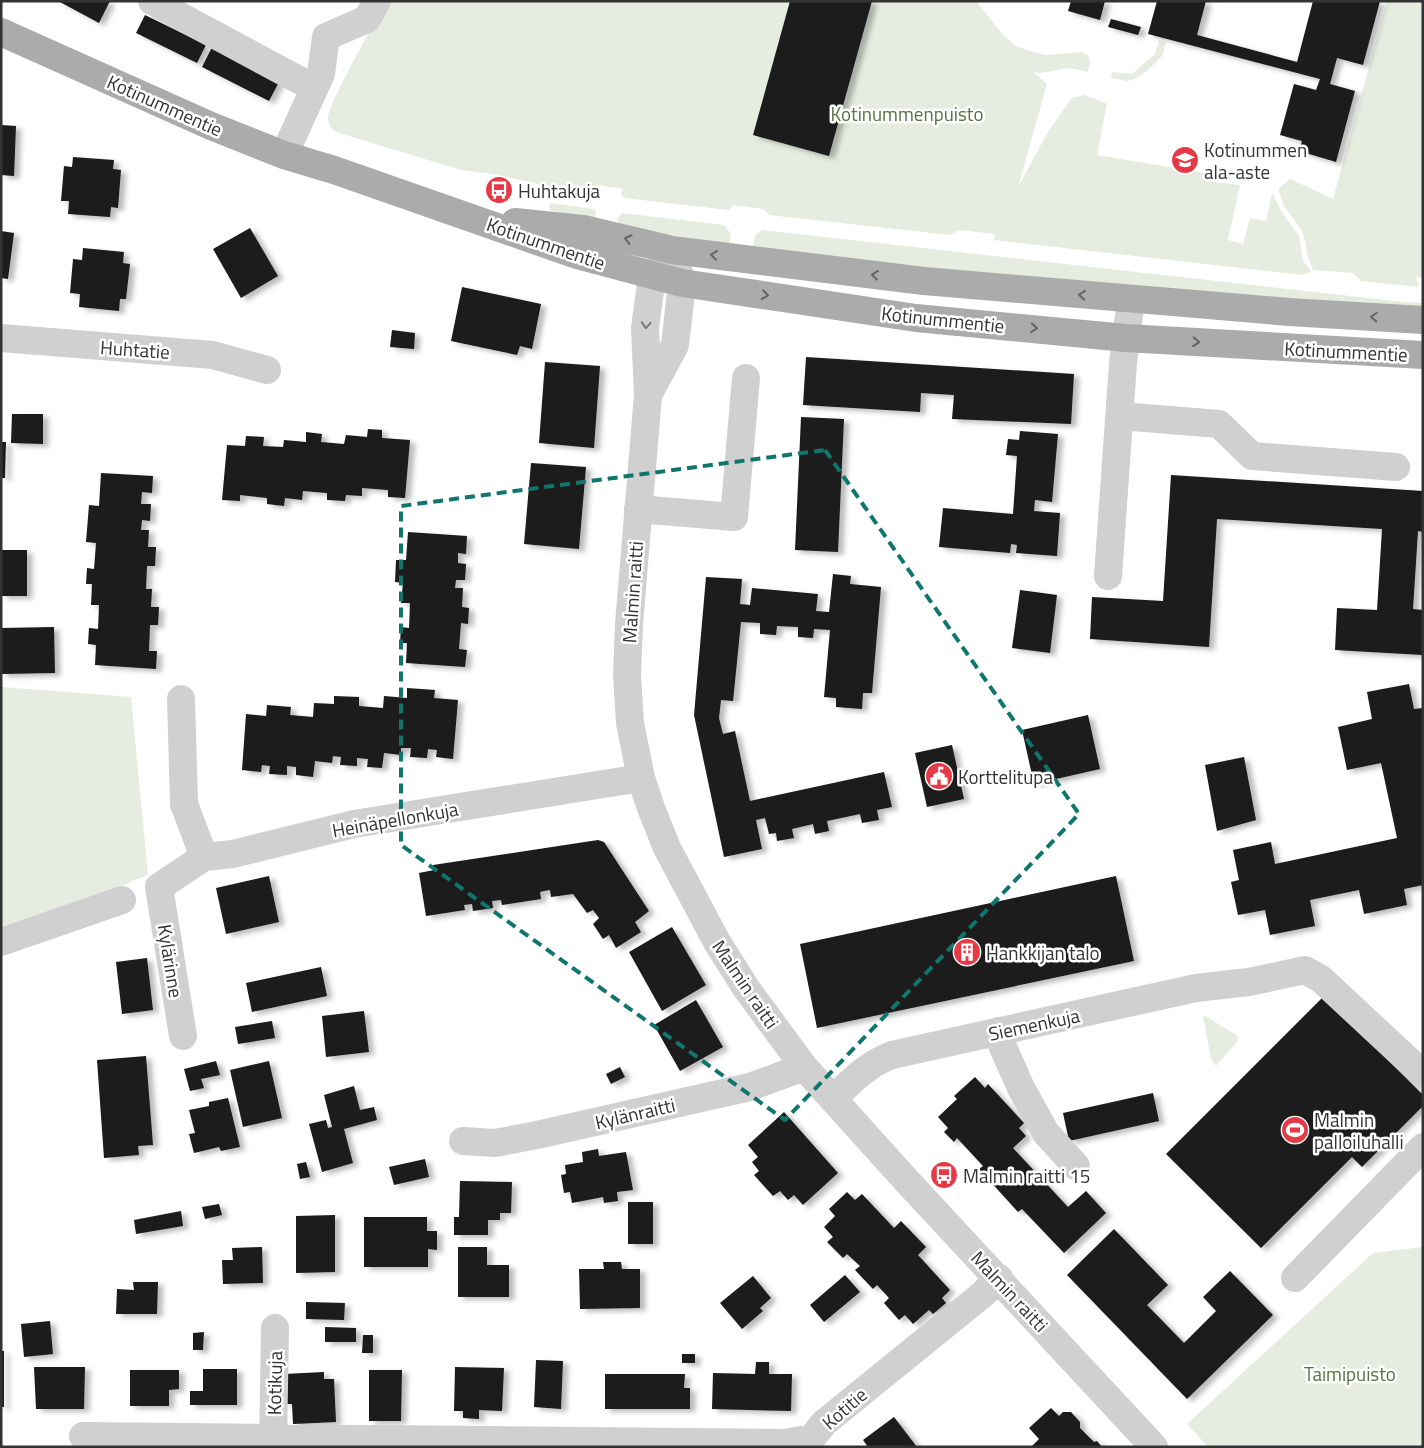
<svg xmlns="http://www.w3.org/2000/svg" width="1424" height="1448" font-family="'Titillium Web',sans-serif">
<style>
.green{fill:#e6ecdf}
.building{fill:#1a1a1a;filter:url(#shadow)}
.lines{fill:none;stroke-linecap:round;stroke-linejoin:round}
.minor{stroke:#d0d0d0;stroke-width:28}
.major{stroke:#ababab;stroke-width:28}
.oneway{stroke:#636363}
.oneway2{stroke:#7a7a7a}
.marked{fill:none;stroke:#0f766e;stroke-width:4;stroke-dasharray:10 6;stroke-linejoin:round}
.labels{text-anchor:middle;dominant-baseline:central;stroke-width:5;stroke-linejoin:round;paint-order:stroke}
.street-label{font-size:19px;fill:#333;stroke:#fff}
.park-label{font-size:19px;fill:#56703f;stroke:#fff}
.poi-label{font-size:19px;fill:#333;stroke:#fff;text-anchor:start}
</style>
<defs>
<filter id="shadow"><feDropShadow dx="5.5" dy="3" stdDeviation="2.5" flood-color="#0004"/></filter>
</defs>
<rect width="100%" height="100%" fill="#fff"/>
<path class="green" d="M386,1h590l28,35 12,10 17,6 13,3 36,-3 6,3 2,6 -2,11 -19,-4 -28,5 -8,-1 14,12 -29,103 30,-55 24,-34 13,-3 22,9 -10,51 119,20 -2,7 26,3 -12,55 15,4 7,-26 16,3 6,-28 11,21 16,22 4,25 8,10 -8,4 -309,-35 1,-6 -36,-4 -9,5 -181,-20 -5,-6 -31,-4 -4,5 -105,-12 -3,-4 2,-5 -24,-4 -5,4 -20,3 -81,-18 -32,-4 -125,-38c-4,-3 -8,-8 -8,-13 -1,-14 49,-100 58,-118z
M1387,1h36v277l-7,-1 3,10 -58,-6 -8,-8 -40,-3 -6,-16 -2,-14 -4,-11 -17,-23 -6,-17 12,-10 43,20z
M1159,40l7,2 -4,14 -15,15 -12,8 -8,2 -16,-3 1,-6 20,2 23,-20z
M550,203l43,6 3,2 -1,9 -46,-10z
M622,213l102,12 7,9 -2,12 -111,-21v-7z
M762,230l642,72 19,1v7l-439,-34 -231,-27 2,-13z
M1,687l130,10 17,178 -19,7v1l-128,44z
M1203,1015l32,19 3,3 -1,5 -21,24 -5,-7z
M1423,1247v200h-215l-21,-23 186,-171z"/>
<path class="building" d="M58,1h52l-11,22z
M790,1h82l-43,155 -76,-21z
M1071,1h34l-5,19 -32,-9z
M1157,1h49l-9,34 100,27 16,-61h67l-17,64 -26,-7 -7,26 25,7 -19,71 -37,-11 3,-10 -22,-6 14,-51 22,6 4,-11 -172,-45z
M145,15l61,30 -9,18 -61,-30z
M1111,19l30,8 -3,8 -30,-8z
M212,47l67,35 -10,19 -67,-34z
M1,125l15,1 -2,50 -13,-1z
M73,157l41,3 -1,9 8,1 -3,38 -7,-1 -1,10 -42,-3 1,-13h-8l3,-35 8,1z
M250,228l28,48 -37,22 -28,-49z
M1,231l13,2 -6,46 -7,-1z
M83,248l41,4 -1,11 7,1 -4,35h-6l-1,12 -40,-4 1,-13 -10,-1 3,-34 9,1z
M462,287l79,17 -9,45 -12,-3 -3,9 -66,-14z
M392,330l23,3 -1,16 -24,-2z
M806,357l268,17 -3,50 -119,-5 2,-24 -33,-2 -1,19 -117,-7z
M545,362l55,4 -6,82 -55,-5z
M12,414h31v30l-32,-1z
M801,417l43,2 -6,133 -43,-2z
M368,429l14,1v8l28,2 -5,58 -17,-1v-7l-26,-2v8l-16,-1 -1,6 -18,-1v-7l-24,-2 -1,9 -17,-2 -1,8 -17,-2v-6l-27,-3v6l-18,-1 5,-55 18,1 1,-10 18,1 -1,9 20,1 1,-7 22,2v-10l16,2 -1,8 23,2 2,-9 21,2z
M1020,431l38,3 -6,68 -17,-2 -1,11 26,2 -3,43 -41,-3 1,-8 -6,-1 -1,9 -71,-6 4,-39 70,6 4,-58 -11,-1 2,-16 11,1z
M1,442h5l-1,36h-4z
M531,463l55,4 -7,82 -55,-5z
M101,473l52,3 -1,17 -10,-1 -1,12h10l-1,17 -8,-1 -1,10h8l-1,17h8l-1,19h-8l-1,23h6l-1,18h8l-1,18h-8l-1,26h8l-1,18 -61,-4 1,-20 -8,-1 1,-16 9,1 1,-24h-8l1,-21h-6l1,-16 7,1 2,-26 -10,-1 3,-37 10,1z
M1171,475l252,16v41l-5,-1 -5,78 10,1v45l-88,-5 2,-42 40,2 5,-81 -165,-10 -8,128 -119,-8 2,-42 71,4z
M408,532l59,4 -1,18 -8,-1v10l8,1 -1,16h-9l-1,8h8l-1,19 7,1 -1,16 -7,-1 -2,26 8,1 -2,17 -59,-4 1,-20h-7l1,-16 8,1 1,-25h-9l2,-20 -8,-1 1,-22h10z
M1,550h26v46h-26z
M833,574l18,2 -1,8 31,3 -9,106h-9l-1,16 -26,-2v-9l-12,-1 6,-67 -16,-1 -1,9 -15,-1v-10l-21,-1 -1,9 -16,-1v-11l-19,-1 -8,79 -12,-1 -2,18 4,16 12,-3 15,70 134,-29 8,35 -15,3 2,10 -17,3 -2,-9 -33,7 2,10 -14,3 -2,-10 -21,5 2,9 -17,3 -1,-8 -7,1 -4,-16 -9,2 6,29 -38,8 -30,-142 12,-138 36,2 -2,25 10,1 2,-17 66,6 -2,17 13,1z
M1020,590l37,5 -7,58 -38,-5z
M54,627l1,46 -54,1v-46z
M1409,684l5,25 9,-1v177l-19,4 3,16 -43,9 -5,-24 -49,10 5,26 -45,9 -5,-25 -27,5 -7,-33 8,-2 -6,-30 38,-8 4,22 122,-26 -16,-75 -34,7 -9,-43 34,-8 -5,-27z
M407,688l28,2 -1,8 24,2 -5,59 -17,-2 1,-7 -9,-1 -1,9 -17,-1 1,-9h-10v7l-17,-2 -2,15 -15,-1 1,-8 -11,-1v8l-17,-1 1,-8 -8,-1 -1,7 -17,-2 -2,16 -17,-2v-8l-9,-1v9l-18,-1 1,-8 -8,-1 -1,7 -19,-2 4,-56 20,2 1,-11 24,2 -1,8 23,2 1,-14 20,1v-8l25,1v9l24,2 1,-12 23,2z
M1088,715l12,54 -66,15 -12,-54z
M952,745l12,54 -37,8 -12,-54z
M1244,757l12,63 -39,11 -12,-66z
M598,840l6,2 45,69 -14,11 6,10 -25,16 -7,-13 -6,4 -10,-15 6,-6 -6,-8 -6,3 -14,-19 -22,3 -1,-7 -6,1 -4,1 1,7 -39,6 -1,-5 -9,1 1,7 -20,3 -1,-7 -8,1 1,5 -39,6 -7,-43 15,-3 -1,-5z
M269,876l10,46 -53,12 -10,-46z
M1116,876l18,85 -317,67 -17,-84z
M672,927l34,58 -44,26 -33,-59z
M147,958l6,52 -31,4 -6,-52z
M321,967l6,29 -75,16 -6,-29z
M1324,996l99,99v11l-61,61 -10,-10 -91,91 -95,-94z
M696,1000l27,47 -43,24 -26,-46z
M364,1011l5,41 -43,5 -4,-41z
M272,1021l3,17 -37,6 -3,-17z
M146,1056l7,89 -15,1 1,9 -35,3 -7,-98z
M216,1061l4,14 -19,4 3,9 -14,3 -6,-22z
M269,1061l13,57 -39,9 -13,-57z
M620,1067l5,10 -14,7 -5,-10z
M975,1077l10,11 3,-4 36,39 -5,5 7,8 -13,12 55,59 18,-16 20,22 -42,40 -42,-44 -4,3 -39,-43 4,-3 -26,-28 -3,4 -10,-10 4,-4 -10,-11 19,-18 -3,-3z
M354,1086l6,24 14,-3 3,13 -33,9 9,34 -31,9 -13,-48 17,-4 2,8 4,-1 -8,-32z
M1153,1093l6,28 -90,20 -6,-28z
M228,1098l12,49 -19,4 -2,-4 -25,6 -5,-19 6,-1 -6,-23 20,-4v-4z
M784,1112l54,61 -35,32 -9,-10 -6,5 -8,-9 -7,5 -19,-21 5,-4 -7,-9 6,-5 -10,-12z
M598,1149l1,7 27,-4 7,38 -16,2 1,9 -14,2 -1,-6 -31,6 -2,-11 -6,1 -3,-18 5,-1 -1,-9 18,-3 -1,-10z
M425,1159l4,18 -35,8 -5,-18z
M306,1162l4,15 -10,2 -3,-15z
M460,1181l52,1 -1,31h-11v7h-12v15h-34v-18h5z
M847,1192l8,8 7,-6 32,34 7,-7 25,26 -8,8 32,35 -8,8 4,5 -13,11 -4,-4 -16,14 -8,-9 -6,5 -15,-17 5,-5 -12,-13 -4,4 -18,-19 5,-4 -13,-12 -4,4 -16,-16 6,-5 -9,-10 11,-11 -6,-7z
M628,1202h25v42h-25z
M219,1204l3,11 -17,4 -3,-12z
M181,1211l2,15 -47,8 -2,-14z
M335,1215v57l-39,1v-57z
M364,1217h63v14h10v19l-9,-1v18h-64z
M1114,1229l54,56 -21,20 37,38 32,-32 -13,-14 27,-26 43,44 -86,84 -120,-124z
M262,1247l1,36 -40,1 -1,-24h11l-1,-12z
M458,1247h29v18h22v32h-51z
M603,1262h18l1,7h18v39l-60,1 -1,-40h25z
M845,1275l15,17 -36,30 -14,-17z
M753,1276l18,22 -11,10 3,3 -21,18 -22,-26z
M133,1282h25l-1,32h-41l1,-25 17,1z
M306,1302l39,1 -1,17 -38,-1z
M50,1321l3,33 -29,3 -3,-33z
M325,1327l31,1v14h-31z
M204,1332l-1,18h-10v-17z
M363,1335h10v18h-11z
M1,1351h3v56h-3z
M682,1354h13v9h-13z
M536,1360l27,1 -2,48 -27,-2z
M756,1362h13v12h23l-1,37 -79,-2 1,-36 42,1z
M34,1367h51l-1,42h-48z
M455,1367l49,1 -2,43 -23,-1v9l-16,-1v-7h-9z
M203,1369h34v36h-47v-14h13z
M130,1370h49v19l-10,1v16h-39z
M369,1370h33l-1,51h-32z
M324,1372v7h10l2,43 -43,2 -1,-20h-7l-1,-30z
M605,1374h80l-1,14h6v21h-85z
M1051,1408l8,8 4,-4h8l9,10v6l14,14 3,-1 5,6h-71l8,-8 -10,-11z
M894,1417l23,30h-49l-5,-7z"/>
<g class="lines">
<path class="minor" d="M152,1l162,87
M284,155l37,-81 5,-37 41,-18 10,-18
M667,257l-15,19 -7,52 3,67 -19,229 -2,52 3,47 11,55 10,30 16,40 50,94 29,46 58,79 101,112 249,268
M1,338l212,17 54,15
M648,395l27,-50 7,-62 -6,-22
M1120,416l99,8 33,32 144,11
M638,509l96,8 12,-139
M1108,576l15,-213 8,-63
M181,699l3,105 20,53
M1,942l121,-42
M999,1031l3,14 19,43 25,45 30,33
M183,1036l-24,-149 45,-30 29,-3 121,-30 287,-46
M833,1099c18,-18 35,-35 59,-44l304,-67 53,-6 56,-12 16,9 102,95
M463,1141l32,2 42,-8 213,-48 54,-20
M1295,1278l128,-131
M83,1436l702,7 27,-5 12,-15 159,-129 16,-16
M273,1447l2,-119"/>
<path class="major" d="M1,32l210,94 73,29 50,15 243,85 105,28 234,35 210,20 297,17
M515,222l68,7 89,21 252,31 365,31 134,8"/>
</g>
<defs><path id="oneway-chevron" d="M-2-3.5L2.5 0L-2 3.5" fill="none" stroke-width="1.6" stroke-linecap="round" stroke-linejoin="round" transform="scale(1.25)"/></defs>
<g class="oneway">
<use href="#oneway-chevron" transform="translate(628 239) rotate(-166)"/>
<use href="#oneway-chevron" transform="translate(714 255) rotate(-173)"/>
<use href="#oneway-chevron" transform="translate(875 275) rotate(-173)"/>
<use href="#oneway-chevron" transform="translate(765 295) rotate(8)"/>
<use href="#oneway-chevron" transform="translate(1082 295) rotate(-175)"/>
<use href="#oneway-chevron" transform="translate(1374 317) rotate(-177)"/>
<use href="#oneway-chevron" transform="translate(1034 328) rotate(5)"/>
<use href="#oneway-chevron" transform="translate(1196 342) rotate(4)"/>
</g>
<use class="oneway2" href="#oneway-chevron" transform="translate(646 325) rotate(94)"/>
<path class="marked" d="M825,450l254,364 -294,306 -384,-275v-339z"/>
<defs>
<g id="school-disc" transform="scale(1.4375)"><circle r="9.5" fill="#e63946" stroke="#fff"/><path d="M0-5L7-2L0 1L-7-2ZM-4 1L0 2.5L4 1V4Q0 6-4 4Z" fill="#fff"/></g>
<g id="bus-disc" transform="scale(1.4375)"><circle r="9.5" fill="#e63946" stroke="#fff"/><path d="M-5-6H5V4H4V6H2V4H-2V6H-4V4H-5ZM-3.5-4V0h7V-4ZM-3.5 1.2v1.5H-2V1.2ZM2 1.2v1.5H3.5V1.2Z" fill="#fff"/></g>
<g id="civic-disc" transform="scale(1.4375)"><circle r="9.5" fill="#e63946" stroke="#fff"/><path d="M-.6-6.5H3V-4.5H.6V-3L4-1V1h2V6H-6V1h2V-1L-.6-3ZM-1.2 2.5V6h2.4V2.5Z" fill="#fff"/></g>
<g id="building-disc" transform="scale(1.4375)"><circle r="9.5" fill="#e63946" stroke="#fff"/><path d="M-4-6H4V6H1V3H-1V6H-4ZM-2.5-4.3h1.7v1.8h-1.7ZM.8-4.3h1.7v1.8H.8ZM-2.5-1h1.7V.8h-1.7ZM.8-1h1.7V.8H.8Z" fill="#fff"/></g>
<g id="stadium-disc" transform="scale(1.4375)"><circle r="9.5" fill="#e63946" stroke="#fff"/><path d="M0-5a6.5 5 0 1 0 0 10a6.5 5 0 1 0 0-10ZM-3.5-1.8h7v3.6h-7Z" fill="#fff"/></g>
</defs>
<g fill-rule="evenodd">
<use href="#school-disc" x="1185" y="160"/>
<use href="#bus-disc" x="499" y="190"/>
<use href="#civic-disc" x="939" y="776"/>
<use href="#building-disc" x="967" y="952"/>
<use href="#stadium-disc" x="1295" y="1130"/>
<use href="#bus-disc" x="944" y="1175"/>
</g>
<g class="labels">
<g class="street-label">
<text transform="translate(165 105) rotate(24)">Kotinummentie</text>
<text transform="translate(546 243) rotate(19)">Kotinummentie</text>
<text transform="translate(943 319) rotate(6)">Kotinummentie</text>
<text transform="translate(135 349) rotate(4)">Huhtatie</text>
<text transform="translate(1346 351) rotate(3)">Kotinummentie</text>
<text transform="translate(632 592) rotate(-86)">Malmin raitti</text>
<text transform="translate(395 819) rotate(-10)">Heinäpellonkuja</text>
<text transform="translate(171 961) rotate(81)">Kylärinne</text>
<text transform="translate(746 984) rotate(56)">Malmin raitti</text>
<text transform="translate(1034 1024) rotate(-12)">Siemenkuja</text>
<text transform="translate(635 1113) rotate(-13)">Kylänraitti</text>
<text transform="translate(1010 1291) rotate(47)">Malmin raitti</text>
<text transform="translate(274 1383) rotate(-89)">Kotikuja</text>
<text transform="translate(844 1408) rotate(-41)">Kotitie</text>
</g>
<g class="park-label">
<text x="907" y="113">Kotinummenpuisto</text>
<text x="1350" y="1373">Taimipuisto</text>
</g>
<g class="poi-label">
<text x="1204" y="149">Kotinummen<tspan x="1204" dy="22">ala-aste</tspan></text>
<text x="518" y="190">Huhtakuja</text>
<text x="958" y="776">Korttelitupa</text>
<text x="986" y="952">Hankkijan talo</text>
<text x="1314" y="1119">Malmin<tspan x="1314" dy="22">palloiluhalli</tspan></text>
<text x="963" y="1175">Malmin raitti 15</text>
</g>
</g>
<rect width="1424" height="1448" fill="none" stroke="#333333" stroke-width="5"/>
</svg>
